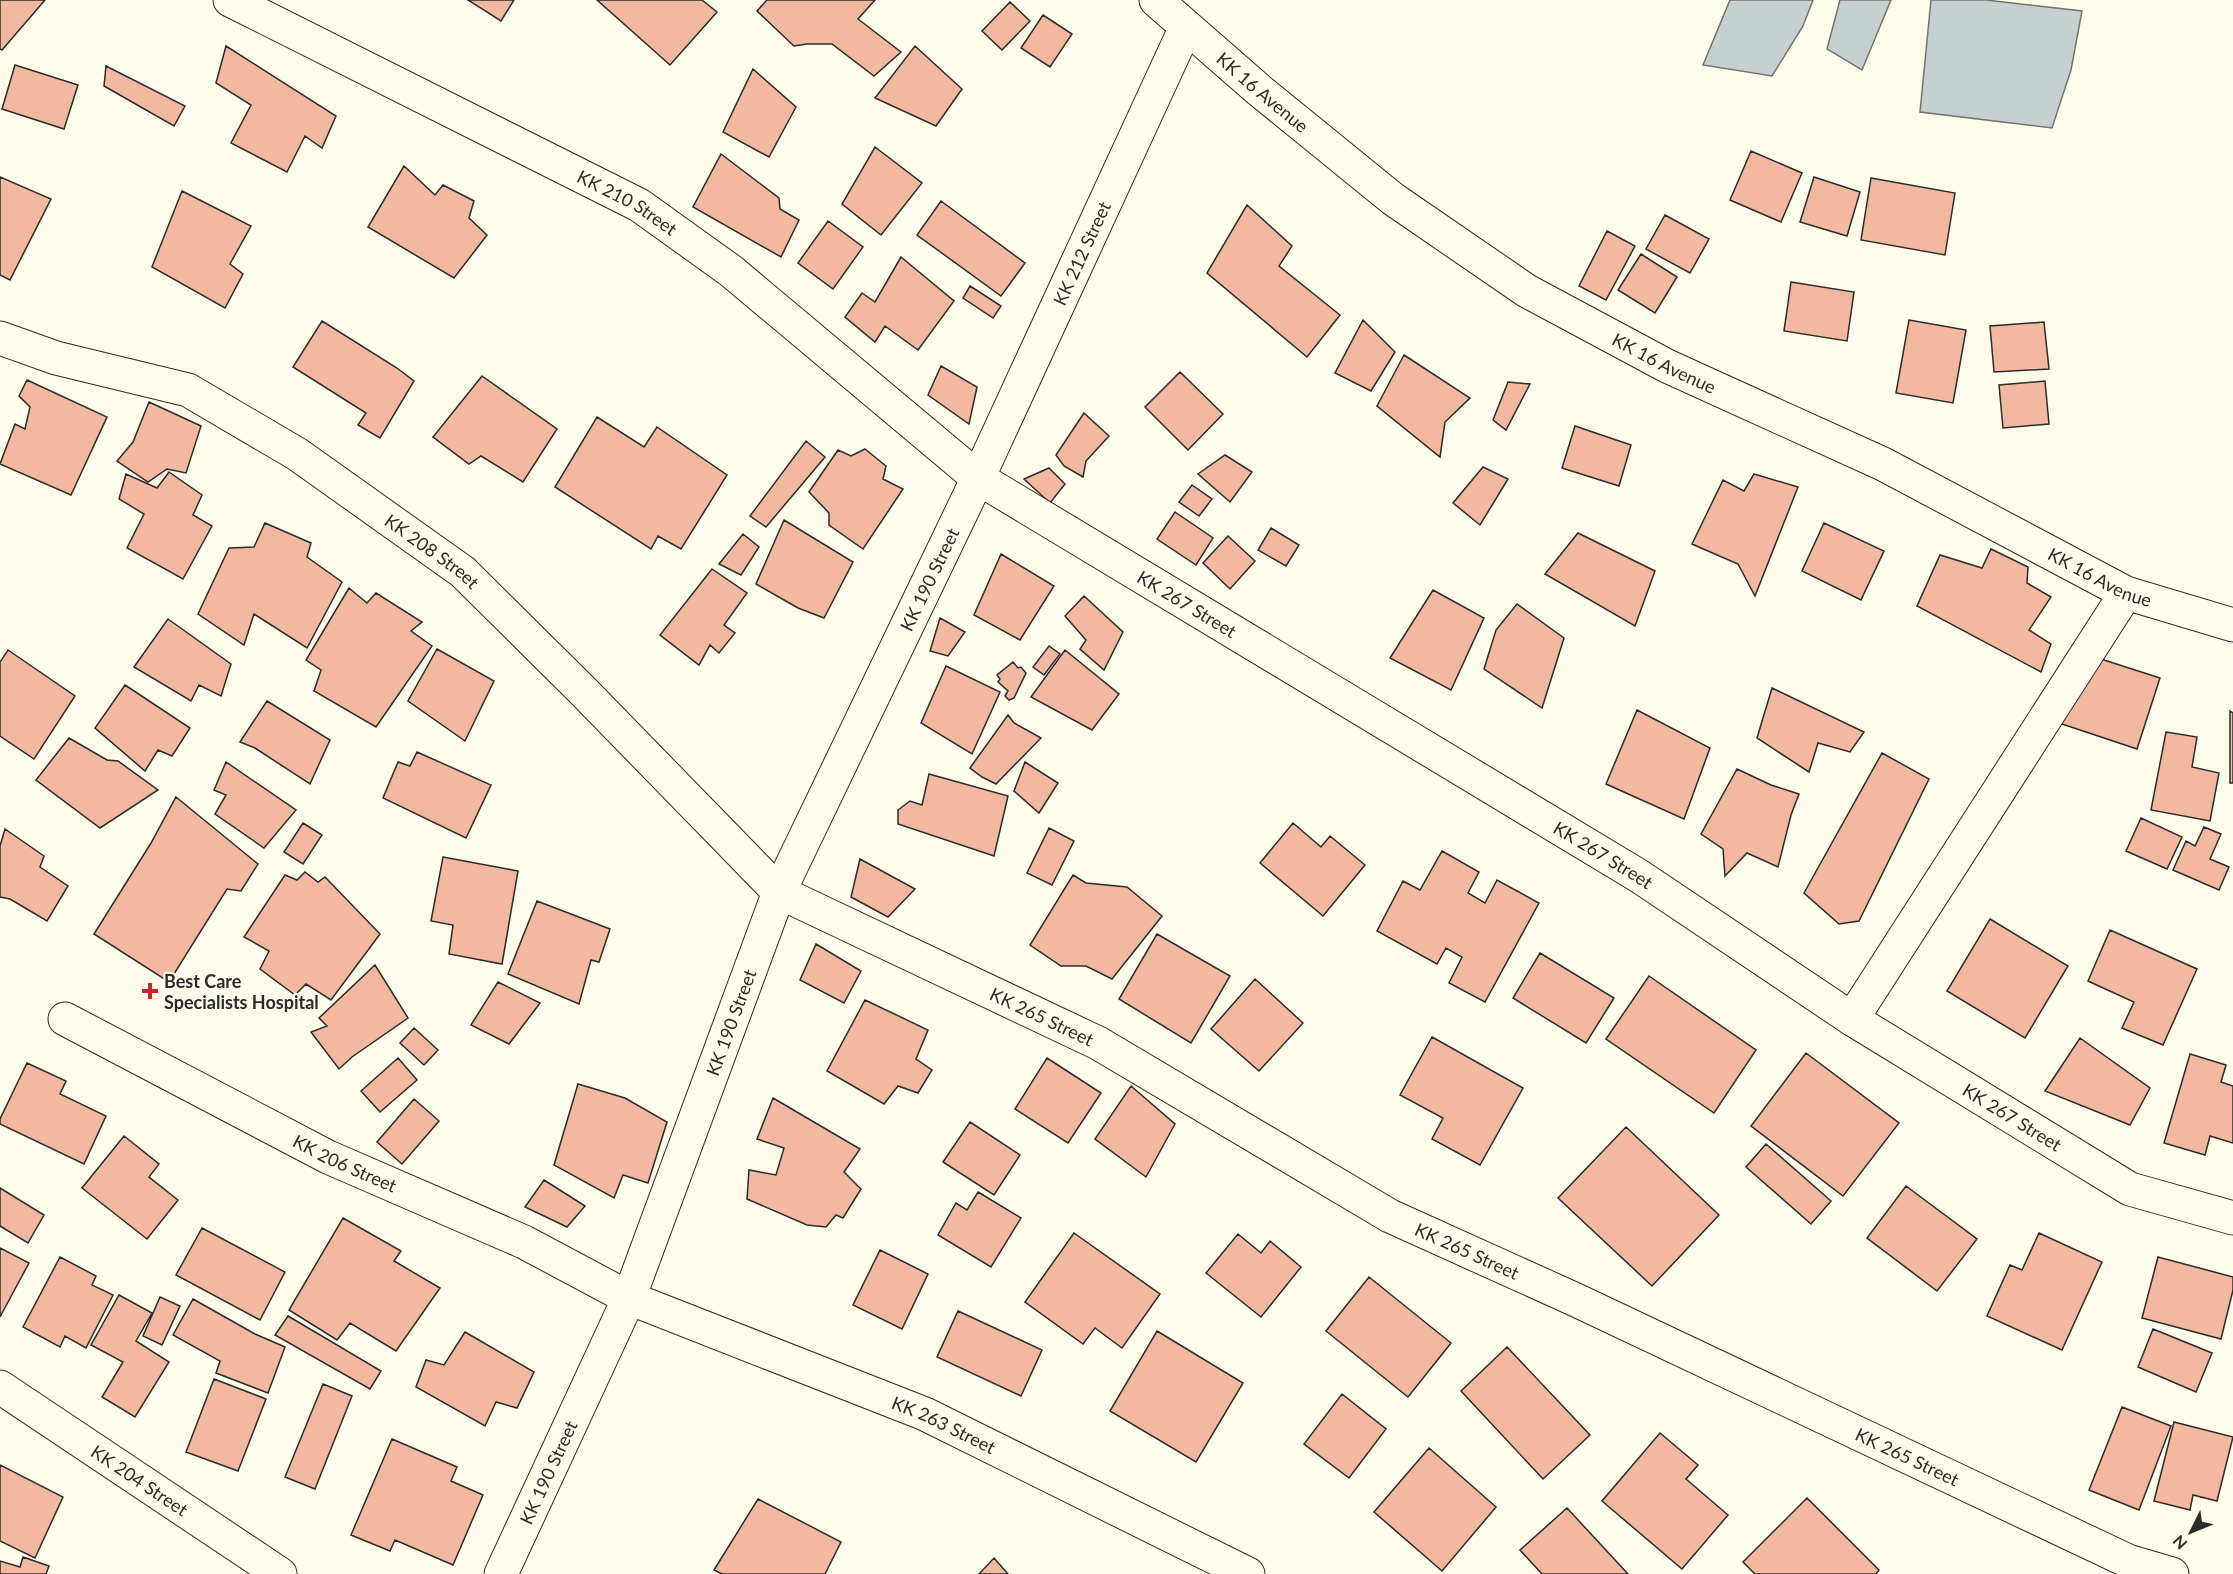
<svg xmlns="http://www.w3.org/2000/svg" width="2233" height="1574" font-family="Lato,sans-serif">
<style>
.water{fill:#c7d0d0;stroke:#74746e;stroke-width:1.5}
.building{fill:#f2b8a0;stroke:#2b2b2b;stroke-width:1.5}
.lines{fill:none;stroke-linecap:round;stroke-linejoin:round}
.street-casing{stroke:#2b2b2b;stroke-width:35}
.secondary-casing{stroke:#2b2b2b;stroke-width:35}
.street{stroke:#fdfbea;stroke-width:33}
.secondary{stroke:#fdfbea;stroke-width:33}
.poi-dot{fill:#c62828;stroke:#fdfbea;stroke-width:2}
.labels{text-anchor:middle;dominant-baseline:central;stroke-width:4.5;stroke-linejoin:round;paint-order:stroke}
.street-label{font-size:18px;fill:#2b2b2b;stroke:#fdfbea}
.poi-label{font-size:18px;font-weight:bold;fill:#2b2b2b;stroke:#fdfbea;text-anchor:start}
</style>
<rect width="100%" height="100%" fill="#fdfbea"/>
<path class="water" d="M1730,0h83l-10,26 -31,50 -69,-11z
M1840,0h51l-29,70 -35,-21z
M1931,0h55l96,11 -11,59 -19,58 -132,-16z"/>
<path class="building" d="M0,0h45l-43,50 -2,-1z
M468,0h46l-13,21z
M597,0h105l15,12 -47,53z
M767,0h108l-17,19 43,33 -27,24 -42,-32h-25l-13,2 -37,-35z
M1010,2l20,19 -28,29 -20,-19z
M1043,15l29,19 -22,33 -29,-19z
M226,46l110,70 -14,32 -17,-12 -18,36 -56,-29 20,-38 -35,-22z
M915,46l47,43 -26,37 -61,-28z
M15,65l63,20 -14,44 -62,-20z
M106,66l79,40 -11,20 -70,-40z
M753,69l43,38 -27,50 -46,-25z
M875,147l47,36 -41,52 -39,-31z
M1751,151l51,22 -21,49 -51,-22z
M721,154l58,44 1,11 19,11 -18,37 -88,-50z
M404,166l31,29 8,-10 31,16 -5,17 18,17 -33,43 -86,-51z
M0,177l51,22 -41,81 -10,-5z
M1814,177l46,15 -13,44 -47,-14z
M1871,178l84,15 -10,62 -84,-15z
M182,191l69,35 -21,38 13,10 -18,34 -73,-41z
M941,201l84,62 -24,33 -84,-61z
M1247,205l45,41 -13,20 61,49 -33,42 -100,-84z
M1665,215l44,24 -19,34 -44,-24z
M828,221l35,26 -30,42 -35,-26z
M1607,231l28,15 -29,54 -27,-14z
M1641,254l36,23 -22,36 -37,-23z
M901,257l53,44 -36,49 -33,-24 -10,16 -30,-25 17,-24 13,9z
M1791,282l63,10 -7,49 -63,-10z
M970,286l31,20 -8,12 -30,-20z
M1363,320l32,32 -24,39 -36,-18z
M1909,320l57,10 -13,73 -57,-10z
M322,321l75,47 17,13 -34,57 -22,-13 8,-12 -73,-46z
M2044,322l5,47 -55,3 -4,-46z
M1404,355l66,43 -25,24 -5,35 -63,-51z
M941,366l36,21 -8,37 -41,-29z
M1180,372l43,42 -35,36 -43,-43z
M482,376l75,53 -34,53 -42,-26 -12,8 -36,-27z
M27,380l80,37 -36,78 -71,-31 15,-40 10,5 5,-22 -11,-11z
M2045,381l4,43 -46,4 -4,-43z
M1508,382l22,2 -24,46 -13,-10z
M149,402l52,24 -15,47 -19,-4 -19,13 -31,-21 16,-19z
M1084,413l25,23 -23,25 -3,16 -19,-11 -8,-11z
M597,417l47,30 13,-20 70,48 -46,74 -23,-13 -7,13 -96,-62z
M1575,426l56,19 -12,41 -57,-18z
M806,441l19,16 -59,70 -16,-11z
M865,449l21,17 -3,13 20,10 -40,60 -34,-24v-12l-20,-21 29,-42 13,6z
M1225,455l27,17 -22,30 -32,-28z
M1483,467l25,12 -28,46 -27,-22z
M1049,468l16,16 -15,19 -26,-24z
M169,472l33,23 -9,20 19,11 -29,53 -56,-31 17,-34 -25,-15 7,-25 31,14z
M1754,474l44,13 -43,109 -17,-32 -46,-20 31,-64 21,11z
M1192,485l20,14 -13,17 -20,-14z
M1175,512l38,26 -17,27 -39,-26z
M784,520l69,42 -29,56 -26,-10 -42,-24z
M265,523l46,20 -4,14 35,25 -35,66 -53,-34 -10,31 -46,-31 31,-66 25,-1z
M1824,523l60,28 -23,49 -59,-29z
M1271,528l28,17 -13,21 -28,-16z
M1578,533l77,38 -20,55 -90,-52z
M743,534l16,13 -18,28 -22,-11z
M1228,536l27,25 -25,28 -27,-26z
M1991,549l37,18 -1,16 24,14 -22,33 22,14 -10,28 -124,-66 23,-51 42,13z
M1001,554l53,32 -34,54 -46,-25z
M712,569l35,24 -23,32 11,8 -16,20 -9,-8 -11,20 -39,-30z
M349,588l18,15 9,-10 46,29 -11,9 21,15 -56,81 -62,-36 7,-21 -15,-10z
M1433,590l51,28 -33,72 -61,-32z
M1084,596l39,36 -19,38 -24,-21 6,-9 -21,-24z
M1517,604l47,34 -22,70 -58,-39 12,-39z
M940,618l25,14 -17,24 -18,-5z
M168,619l63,45 -10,32 -22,-11 -8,16 -57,-34z
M1049,646l11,8 -16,21 -11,-8z
M437,649l57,32 -29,60 -57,-40z
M8,650l67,46 -41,63 -34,-23v-74z
M1065,650l54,44 -27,36 -61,-33z
M2076,651l84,27 -23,71 -84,-28z
M1013,662l5,6 3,-1 5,6 -12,25 -5,2 -4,-4 3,-5 -10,-9 2,-3 -3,-4z
M946,666l54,26 -28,62 -51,-31z
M125,685l65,43 -18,28 -14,-6 -13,21 -50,-43z
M1772,688l92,44 -14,20 -32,-9 -9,29 -52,-34z
M267,701l63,39 -20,44 -55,-36 -15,-6z
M1637,710l73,38 -26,71 -78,-35z
M2230,711l3,2v70h-3z
M1008,715l6,8 27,15 -45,46 -14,-7 -12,-9z
M2166,732l31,5 -5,30 27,6 -9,48 -59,-11z
M69,738l38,22 11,1 40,29 -58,38 -64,-48z
M417,752l74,33 -25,53 -83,-40 15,-36 12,4z
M1882,753l47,26 -70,142 -20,3 -35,-31z
M226,762l70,48 -32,38 -49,-34 11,-19 -12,-5z
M1025,762l33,21 -19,30 -25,-22z
M1737,769l34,16 28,9 -8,21 -13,52 -31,-14 -22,23 -2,-27 -22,-15z
M929,774l79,22 -14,60 -96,-32v-14l12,-9 12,4z
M176,797l82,67 -17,27 -14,-2 -58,93 -75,-48 57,-91z
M2141,818l41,19 -15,32 -41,-18z
M303,823l19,12 -19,29 -19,-12z
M1293,823l28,24 9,-11 35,29 -42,51 -63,-53z
M2204,827l17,7 -11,25 19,8 -10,23 -46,-20 13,-29 9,5z
M1049,828l25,13 -22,44 -25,-12z
M5,829l39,27 -4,11 28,19 -21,35 -37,-22 -10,-2v-51z
M1442,851l37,21 -11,21 17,10 12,-23 42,23 -54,99 -36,-19 13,-26 -16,-9 -9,16 -60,-33 26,-50 17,9z
M443,857l75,14 -16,93 -53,-10 4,-29 -22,-4z
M860,859l55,30 -27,28 -37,-20z
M305,872l13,10 7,-5 55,57 -49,66 -25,-16 -11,11 -35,-26 9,-18 -25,-14 41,-62 12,5z
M1073,875l13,8 41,4 35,29 -50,63 -26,-13h-25l-31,-21z
M537,901l73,28 -11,33 -8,-2 -12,44 -71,-30z
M1990,919l78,47 -43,72 -78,-47z
M2110,930l87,39 -34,76 -41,-17 12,-26 -46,-21z
M1157,934l73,42 -39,67 -72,-44z
M816,944l45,27 -17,32 -44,-23z
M1540,953l74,45 -28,45 -73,-45z
M375,965l33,53 -56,39 -13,12 -28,-37 16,-6 -8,-8z
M1649,976l107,74 -42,63 -108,-74z
M1255,979l48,44 -44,48 -48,-42z
M498,982l42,21 -31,41 -38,-19z
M865,1000l63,30 -12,29 16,11 -14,23 -20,-7 -14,18 -57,-33z
M414,1028l24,22 -14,15 -24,-22z
M1432,1037l91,51 -43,77 -48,-26 11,-21 -43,-23z
M2080,1038l70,50 -20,37 -85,-34z
M1806,1053l93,70 -56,73 -92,-70z
M2190,1054l36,11 -5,17 12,4v57l-23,-7 -5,19 -41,-12z
M398,1058l19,22 -37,32 -19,-21z
M1047,1058l54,35 -33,50 -53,-34z
M27,1063l39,18 -6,13 46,22 -22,48 -84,-40v-5z
M578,1084l47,14 42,24 -19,61 -25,-8 -9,23 -60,-33z
M1131,1086l44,38 -29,53 -51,-38z
M773,1098l87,51 -16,23 17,17 -18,29 -7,-3 -10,12 -19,-2 -60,-26 2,-29 27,5 8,-27 -27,-9z
M414,1099l25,22 -37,43 -25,-22z
M970,1122l50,33 -26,40 -51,-33z
M1626,1127l93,88 -67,71 -94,-88z
M124,1136l35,28 -10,13 29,23 -31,39 -65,-51z
M1766,1144l65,57 -20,23 -65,-57z
M544,1180l41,26 -18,21 -42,-20z
M1906,1186l71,53 -40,52 -70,-53z
M0,1188l44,27 -16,28 -28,-17z
M978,1192l43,26 -30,49 -53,-32 18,-32 11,7z
M343,1218l58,33 -7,10 46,27 -44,63 -46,-28 -13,17 -48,-30z
M202,1228l83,44 -25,48 -84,-45z
M1074,1233l86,61 -38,54 -27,-20 -12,16 -58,-42z
M2039,1233l63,29 -40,88 -75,-34 23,-51 12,5z
M1238,1234l23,19 9,-12 31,26 -40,50 -55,-44z
M0,1248l29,15 -29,54z
M880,1250l48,24 -26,55 -49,-24z
M60,1257l36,19 -4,9 21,10 -27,53 -21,-12 -5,11 -37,-20z
M2158,1257l75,20v13l-12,49 -79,-21z
M1369,1277l82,66 -43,54 -82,-66z
M119,1295l33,18 -16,28 33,21 -34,55 -33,-20 21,-35 -32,-17z
M160,1297l20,9 -18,39 -19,-9z
M193,1299l62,35 30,13 -17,46 -52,-20 4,-12 -47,-26z
M958,1311l84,39 -21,46 -84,-39z
M288,1316l93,55 -11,18 -95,-54z
M2153,1329l59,24 -16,39 -58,-25z
M1157,1331l86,52 -47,79 -86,-51z
M465,1332l69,40 -17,36 -21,-6 -11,24 -69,-39 10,-27 18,5z
M1507,1347l83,88 -47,44 -82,-88z
M214,1379l52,20 -28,72 -52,-19z
M323,1384l29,12 -37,93 -30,-12z
M1342,1394l44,35 -37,49 -45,-34z
M2122,1407l49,19 -32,84 -50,-20z
M2174,1422l59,15 -16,64 -24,-6 -3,15 -36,-9z
M1660,1433l38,32 -12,14 42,36 -46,54 -80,-68z
M392,1439l65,28 -6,14 32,14 -30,70 -58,-25 -5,11 -39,-16z
M1429,1448l67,59 -54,64 -68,-59z
M0,1465l63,32 -28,61 -35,-17z
M1807,1498l72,72 -3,4h-121l-12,-12z
M758,1499l83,43 -16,32h-103l-8,-4z
M1567,1508l61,66h-86l-22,-24z
M23,1557l26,9 -3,8h-46v-13l20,6z
M994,1558l14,16h-29z"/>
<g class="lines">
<g class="street-casing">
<g id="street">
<path id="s1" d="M230,0l409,205 92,66 247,207 661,398 213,143 278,170 103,29"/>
<path id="s2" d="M1156,0l103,90 134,109 134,92 140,75 216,98 243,129 107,32"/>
<path id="s3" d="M0,338l56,20 132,32 109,64 166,118 122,121 194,199 319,151 292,173 186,84 552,261 44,13"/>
<path id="s4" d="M65,1019l263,138 196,85 105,56 296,116 323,160"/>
<path d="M1852,1019l274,-426"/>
<path id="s5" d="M501,1574l128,-276 150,-406 199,-414 208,-451"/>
</g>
</g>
<g class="secondary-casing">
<g id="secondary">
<path id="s6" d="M0,1387l280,187"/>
</g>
</g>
<use href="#street" class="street"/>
<use href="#secondary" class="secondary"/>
</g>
<path class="poi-dot" d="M147 982h6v6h6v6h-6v6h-6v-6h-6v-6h6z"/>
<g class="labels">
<g class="street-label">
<text stroke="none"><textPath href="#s2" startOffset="141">KK 16 Avenue</textPath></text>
<text stroke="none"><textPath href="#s1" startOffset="446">KK 210 Street</textPath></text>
<text stroke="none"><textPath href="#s5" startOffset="1444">KK 212 Street</textPath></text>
<text stroke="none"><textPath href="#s2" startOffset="627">KK 16 Avenue</textPath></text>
<text stroke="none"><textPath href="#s3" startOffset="488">KK 208 Street</textPath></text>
<text stroke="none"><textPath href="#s2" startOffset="1113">KK 16 Avenue</textPath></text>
<text stroke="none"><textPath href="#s5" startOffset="1084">KK 190 Street</textPath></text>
<text stroke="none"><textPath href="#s1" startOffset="1137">KK 267 Street</textPath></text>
<text stroke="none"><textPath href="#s1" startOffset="1623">KK 267 Street</textPath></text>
<text stroke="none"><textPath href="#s3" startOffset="1266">KK 265 Street</textPath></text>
<text stroke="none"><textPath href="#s5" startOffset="598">KK 190 Street</textPath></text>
<text stroke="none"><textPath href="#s1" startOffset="2109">KK 267 Street</textPath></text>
<text stroke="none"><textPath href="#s4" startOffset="315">KK 206 Street</textPath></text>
<text stroke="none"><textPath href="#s3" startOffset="1752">KK 265 Street</textPath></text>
<text stroke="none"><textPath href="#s4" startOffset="969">KK 263 Street</textPath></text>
<text stroke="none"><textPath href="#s3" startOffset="2238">KK 265 Street</textPath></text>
<text stroke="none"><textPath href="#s5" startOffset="112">KK 190 Street</textPath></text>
<text stroke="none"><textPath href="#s6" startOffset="168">KK 204 Street</textPath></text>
</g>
<g class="poi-label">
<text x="164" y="981">Best Care<tspan x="164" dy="21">Specialists Hospital</tspan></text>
</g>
</g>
<g transform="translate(2191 1532) rotate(227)" stroke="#fdfbea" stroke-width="4.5" paint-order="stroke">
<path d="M0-4.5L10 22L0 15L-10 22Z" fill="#2b2b2b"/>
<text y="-9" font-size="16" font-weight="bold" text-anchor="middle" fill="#2b2b2b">N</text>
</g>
</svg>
